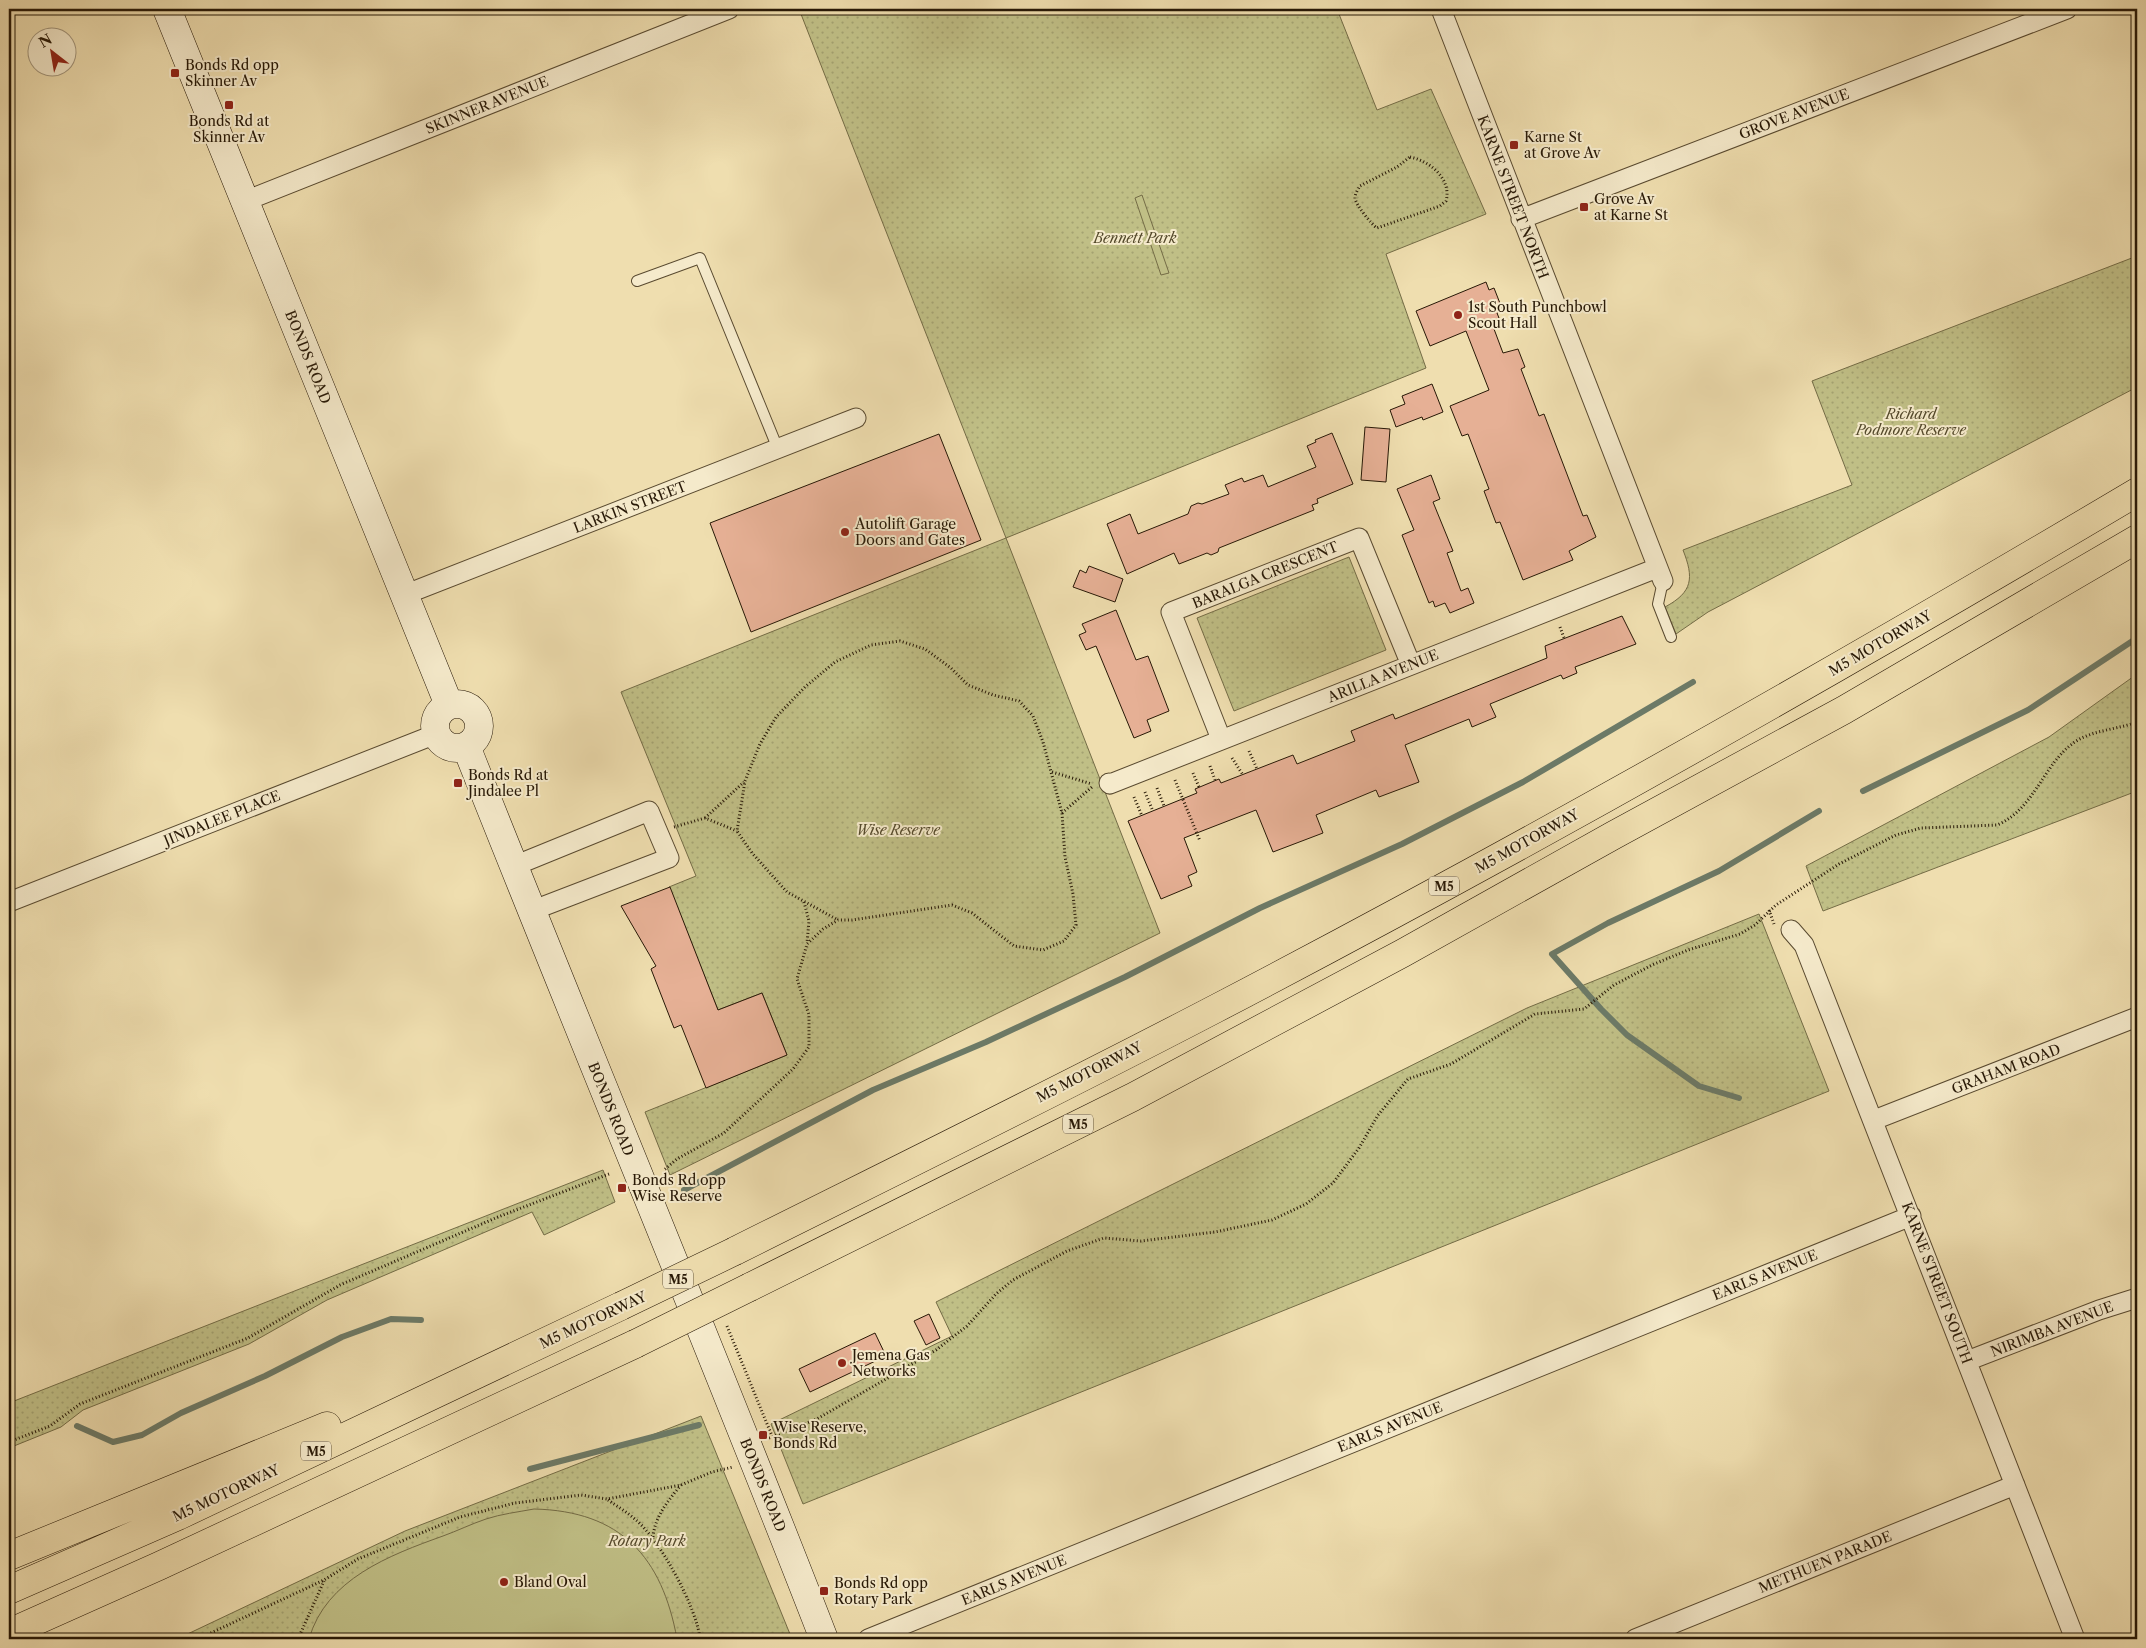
<svg xmlns="http://www.w3.org/2000/svg" width="2146" height="1648" font-family="'Libre Caslon Text',serif">
<style>
.park{fill:url(#park-dots);stroke:#746c46}
.garden{fill:#c0bf86;stroke:#746c46}
.lines{fill:none;stroke-linecap:round;stroke-linejoin:round}
.stream{stroke:#6c7a67;stroke-width:6}
.building{fill:#e6b095;stroke:#271806}
.lane-casing{stroke:#594a30;stroke-width:12}
.street-casing{stroke:#594a30;stroke-width:21}
.secondary-casing{stroke:#271806;stroke-width:29}
.highway-casing{stroke:#271806;stroke-width:29}
.path{stroke:#271806;stroke-width:3;stroke-dasharray:1 2.5;stroke-linecap:butt}
.lane{stroke:#f5eacb;stroke-width:10}
.street{stroke:#f5eacb;stroke-width:19}
.secondary{stroke:#f5eacb;stroke-width:28}
.highway{stroke:#efdeaf;stroke-width:28}
.highway-bridge-casing{stroke:#271806;stroke-width:29;stroke-linecap:butt}
.highway-bridge{stroke:#efdeaf;stroke-width:28}
.poi-dot{fill:#8f2418;stroke:#f5eacb;stroke-width:2}
.labels{text-anchor:middle;dominant-baseline:central;stroke-width:4;stroke-linejoin:round;paint-order:stroke}
.shield{fill:#f5eacb;stroke:#655741;stroke-width:1}
.shield-label{font-size:12px;font-weight:bold;fill:#271806}
.poi-label{font-size:14px;fill:#271806;stroke:#f5eacb;text-anchor:start}
.street-label{font-size:14px;fill:#271806;stroke:#f5eacb}
.park-label{font-size:14px;font-style:italic;fill:#554a2c;stroke:#f5eacb}
</style>
<defs>
<pattern id="park-dots" width="8" height="8" patternUnits="userSpaceOnUse" patternTransform="scale(1.25)"><rect width="8" height="8" fill="#c0bf86"/><path d="M2 2h.1M6 6h.1" fill="none" stroke="#a5a372" stroke-width="1.8" stroke-linecap="round"/></pattern>
</defs>
<rect width="100%" height="100%" fill="#efdeaf"/>
<filter id="stains"><feTurbulence type="fractalNoise" baseFrequency=".004" numOctaves="4"/><feColorMatrix values="0 0 0 0 .2 0 0 0 0 .09 0 0 0 0 .02 0 0 0 .5 -.17"/></filter>
<radialGradient id="worn" r=".72"><stop offset=".6" stop-color="#630" stop-opacity="0"/><stop offset="1" stop-color="#630" stop-opacity=".3"/></radialGradient>
<path class="park" d="M799,9h538l40,101 54,-21 55,125 -100,40 40,114 -420,170 154,395 -490,242 -25,-63 142,-57 -25,-62 -44,17 -49,-123 27,-11 -75,-184 385,-154z
M2137,256v131l-429,225 -32,22 -11,-27c28,-15 29,-29 18,-57l169,-65 -40,-104z
M1349,557l37,93 -152,61 -37,-93z
M2137,674v117l-314,120 -17,-45 243,-129z
M1759,914l70,177 -1026,413 -32,-80 181,-88 -16,-34 591,-294z
M603,1170l12,32 -71,33 -12,-23 -205,88 -78,44 -166,66 -22,17 -52,21v-45z
M701,1416l91,223h-615l228,-108z"/>
<path class="garden" d="M1142,195l27,78 -8,2 -26,-77z
M534,1509c87,2 128,48 143,130h-368c17,-60 81,-84 134,-103 14,-5 28,-12 43,-17 15,-5 32,-7 48,-10z"/>
<g class="lines">
<path class="stream" d="M1863,791l165,-81 109,-72
M1739,1098l-40,-12 -72,-51 -26,-26 -49,-55 56,-31 111,-52 100,-60
M684,1190l189,-100 113,-48 139,-65 135,-69 142,-64 121,-62 170,-100
M77,1426l36,16 29,-7 39,-22 84,-37 77,-39 49,-18 30,1
M530,1469l169,-44"/>
</g>
<path class="building" d="M1486,282l3,8 5,-2 9,23 -6,2 2,5 -8,3 12,32 15,-4 7,18 -4,2 18,47 5,-2 39,102 4,-1 9,22 -27,14 4,9 -50,20 -23,-58 -4,1 -12,-32 5,-2 -21,-55 -6,2 -12,-30 39,-16 -23,-59 -36,15 -14,-35z
M1432,384l11,28 -20,8 -1,-3 -26,10 -6,-17 15,-6 -3,-8z
M1365,427l25,2 -4,53 -25,-2z
M1332,433l21,51 -36,15 1,4 -6,2 2,5 -95,38 -1,4 -7,3 -4,-2 -28,11 -5,-11 -47,21 -20,-50 23,-10 8,20 50,-20 3,-8 7,-3 4,1 27,-10 -4,-9 17,-7 2,4 19,-7 5,12 48,-20 -9,-21 9,-4 -1,-2z
M939,434l42,106 -230,92 -41,-109z
M1431,475l9,24 -7,3 20,49 -6,2 14,38 7,-3 6,15 -24,10 -5,-10 -10,4 -2,-6 -4,2 -27,-68 12,-5 -17,-41z
M1089,566l34,13 -8,23 -42,-15 7,-17 6,3z
M1116,610l20,50 12,-4 21,55 -22,9 4,11 -17,7 -38,-92 -10,4 -7,-15 7,-3 -4,-8z
M1622,616l14,28 -61,23 2,6 -14,6 -2,-4 -71,29 6,13 -24,10 -3,-8 -64,26 14,37 -40,15 -3,-7 -60,25 7,18 -50,19 -17,-42 -72,28 13,34 -9,4 4,10 -31,13 -33,-78 69,-28 -2,-4 24,-10 2,4 72,-28 4,9 58,-23 -4,-10 42,-17 2,5 152,-61 -2,-12z
M670,887l48,123 44,-17 25,62 -81,33 -25,-63 -7,3 -23,-59 5,-3 -35,-60z
M929,1314l11,24 -14,7 -12,-24z
M875,1333l11,23 -76,36 -11,-23z"/>
<g class="lines">
<g class="lane-casing">
<path id="lane" d="M637,281l63,-23 78,191
M1663,581l-5,23 13,33"/>
</g>
<g class="street-casing">
<path id="street" d="M1441,9l222,572
M245,201l484,-192
M1521,219l546,-210
M404,595l452,-177
M1221,739l-50,-127 188,-74 52,127
M1109,783l1,1 547,-216
M514,866l135,-55 20,47 -138,53
M9,902l427,-168
M1791,930l13,15 271,694
M1874,1120l263,-103
M1967,1361l132,-51 38,-12
M868,1639l1043,-423
M1635,1639l380,-154"/>
</g>
<g class="secondary-casing">
<path id="secondary" d="M167,9l282,696
M435 726a22 22 0 1 1 44 0a22 22 0 1 1-44 0Z
M466,746c118,298 242,594 358,893"/>
</g>
<g class="highway-casing">
<path id="highway" d="M735,1251c160,-80 321,-159 480,-242 312,-163 619,-337 922,-517
M750,1287l383,-190 270,-144 211,-118 230,-125 293,-171
M9,1556l318,-130
M9,1590l169,-74 443,-210
M9,1633l150,-67 476,-222"/>
</g>
<path class="path" d="M1410,157c20,4 42,22 36,44l-6,5 -63,22c-5,-3 -22,-24 -22,-30 0,-4 3,-9 5,-12l37,-19z
M1560,627l4,11
M1249,751l8,18
M1232,758l11,17
M1210,766l5,14
M1052,772l40,12
M1193,773l6,14
M1175,780l25,61
M1157,788l7,18
M1145,792l7,17
M1134,797l8,19
M1062,813l30,-26
M705,818l39,-36
M674,827l31,-9 32,13
M804,902l5,19 -2,22
M1769,910l5,14
M665,1172l-1,-2 13,-11 47,-26 69,-64 16,-22v-32l-12,-36 10,-35 16,-15 15,-9h14l100,-15 20,8 42,33 29,4 21,-9 12,-16 -3,-31 -8,-37 -3,-44 -19,-71 -10,-26 -14,-15 -26,-6 -25,-10 -17,-17 -26,-19 -25,-8 -29,4 -36,17 -30,25 -29,30 -16,27 -15,37 -8,50 15,22 35,39 51,28
M727,1326l45,110
M769,1438l48,-19 119,-69 31,-24 29,-32 17,-14 54,-29 37,-13 37,3 74,-9 57,-12 34,-16 27,-21 26,-35 19,-33 30,-36 43,-15 84,-50 49,-5 30,-24 38,-20 36,-15 52,-16 15,-9 21,-20 63,-41 57,-29 25,-7 76,-3c39,-16 47,-65 81,-85 17,-10 41,-11 59,-18
M9,1442l41,-16 30,-22 168,-66 92,-53 158,-68 111,-43
M608,1500c9,6 20,13 28,20 24,20 61,88 64,119
M653,1537c2,-21 15,-36 28,-52
M209,1635l7,4
M198,1639l126,-59 34,-21 102,-42 55,-14 66,-8 26,4 74,-14 31,-13 21,-5
M298,1639l26,-58"/>
<use href="#lane" class="lane"/>
<use href="#street" class="street"/>
<use href="#secondary" class="secondary"/>
<use href="#highway" class="highway"/>
<g class="highway-bridge-casing">
<path id="highway-bridge" d="M621,1306l114,-55
M635,1344l115,-57"/>
</g>
<use href="#highway-bridge" class="highway-bridge"/>
</g>
<g class="poi-dot">
<rect x="170" y="68" width="10" height="10" rx="2.5"/>
<rect x="224" y="100" width="10" height="10" rx="2.5"/>
<rect x="1509" y="140" width="10" height="10" rx="2.5"/>
<rect x="1579" y="202" width="10" height="10" rx="2.5"/>
<circle cx="1458" cy="315" r="5"/>
<circle cx="845" cy="532" r="5"/>
<rect x="453" y="778" width="10" height="10" rx="2.5"/>
<rect x="617" y="1183" width="10" height="10" rx="2.5"/>
<circle cx="842" cy="1363" r="5"/>
<rect x="758" y="1430" width="10" height="10" rx="2.5"/>
<circle cx="504" cy="1582" r="5"/>
<rect x="819" y="1586" width="10" height="10" rx="2.5"/>
</g>
<g class="labels">
<g class="shield">
<rect x="1429" y="876.5" width="30" height="19" rx="4"/>
<rect x="1063" y="1114.5" width="30" height="19" rx="4"/>
<rect x="663" y="1269.5" width="30" height="19" rx="4"/>
<rect x="301" y="1441.5" width="30" height="19" rx="4"/>
</g>
<g class="shield-label">
<text x="1444" y="886">M5</text>
<text x="1078" y="1124">M5</text>
<text x="678" y="1279">M5</text>
<text x="316" y="1451">M5</text>
</g>
<g class="poi-label">
<text x="185" y="65">Bonds Rd opp<tspan x="185" dy="16">Skinner Av</tspan></text>
<text x="229" y="121" text-anchor="middle">Bonds Rd at<tspan x="229" dy="16">Skinner Av</tspan></text>
<text x="1524" y="137">Karne St<tspan x="1524" dy="16">at Grove Av</tspan></text>
<text x="1594" y="199">Grove Av<tspan x="1594" dy="16">at Karne St</tspan></text>
<text x="1468" y="307">1st South Punchbowl<tspan x="1468" dy="16">Scout Hall</tspan></text>
<text x="855" y="524">Autolift Garage<tspan x="855" dy="16">Doors and Gates</tspan></text>
<text x="468" y="775">Bonds Rd at<tspan x="468" dy="16">Jindalee Pl</tspan></text>
<text x="632" y="1180">Bonds Rd opp<tspan x="632" dy="16">Wise Reserve</tspan></text>
<text x="852" y="1355">Jemena Gas<tspan x="852" dy="16">Networks</tspan></text>
<text x="773" y="1427">Wise Reserve,<tspan x="773" dy="16">Bonds Rd</tspan></text>
<text x="514" y="1582">Bland Oval</text>
<text x="834" y="1583">Bonds Rd opp<tspan x="834" dy="16">Rotary Park</tspan></text>
</g>
<g class="street-label">
<text transform="translate(487 105) rotate(-22)">SKINNER AVENUE</text>
<text transform="translate(1794 114) rotate(-21)">GROVE AVENUE</text>
<text transform="translate(1513 197) rotate(69)">KARNE STREET NORTH</text>
<text transform="translate(308 357) rotate(68)">BONDS ROAD</text>
<text transform="translate(630 507) rotate(-21)">LARKIN STREET</text>
<text transform="translate(1265 575) rotate(-22)">BARALGA CRESCENT</text>
<text transform="translate(1880 643) rotate(-30)">M5 MOTORWAY</text>
<text transform="translate(1383 676) rotate(-22)">ARILLA AVENUE</text>
<text transform="translate(222 818) rotate(-22)">JINDALEE PLACE</text>
<text transform="translate(1527 841) rotate(-29)">M5 MOTORWAY</text>
<text transform="translate(2006 1069) rotate(-21)">GRAHAM ROAD</text>
<text transform="translate(1089 1072) rotate(-27)">M5 MOTORWAY</text>
<text transform="translate(611 1109) rotate(68)">BONDS ROAD</text>
<text transform="translate(1765 1275) rotate(-22)">EARLS AVENUE</text>
<text transform="translate(1937 1283) rotate(69)">KARNE STREET SOUTH</text>
<text transform="translate(593 1320) rotate(-25)">M5 MOTORWAY</text>
<text transform="translate(2052 1329) rotate(-21)">NIRIMBA AVENUE</text>
<text transform="translate(1390 1427) rotate(-22)">EARLS AVENUE</text>
<text transform="translate(763 1485) rotate(68)">BONDS ROAD</text>
<text transform="translate(226 1493) rotate(-25)">M5 MOTORWAY</text>
<text transform="translate(1825 1562) rotate(-22)">METHUEN PARADE</text>
<text transform="translate(1014 1580) rotate(-22)">EARLS AVENUE</text>
</g>
<g class="park-label">
<text x="1135" y="238">Bennett Park</text>
<text x="1911" y="414">Richard<tspan x="1911" dy="16">Podmore Reserve</tspan></text>
<text x="898" y="830">Wise Reserve</text>
<text x="647" y="1541">Rotary Park</text>
</g>
</g>
<rect width="2146" height="1648" fill="none" stroke="#efdeaf" stroke-width="30"/>
<rect x="10" y="10" width="2126" height="1628" fill="none" stroke="#271806" stroke-width="2.5"/>
<rect x="15" y="15" width="2116" height="1618" fill="none" stroke="#271806"/>
<g transform="translate(52 52) rotate(329)"><circle r="24" fill="#f5eacb" stroke="#a3967c"/>
<path d="M0-4L9 19L0 12L-9 19Z" fill="#8f2418"/>
<text y="-8" font-size="14" font-weight="bold" text-anchor="middle" fill="#271806">N</text>
</g>
<rect width="100%" height="100%" filter="url(#stains)"/>
<rect width="100%" height="100%" fill="url(#worn)"/>
</svg>
